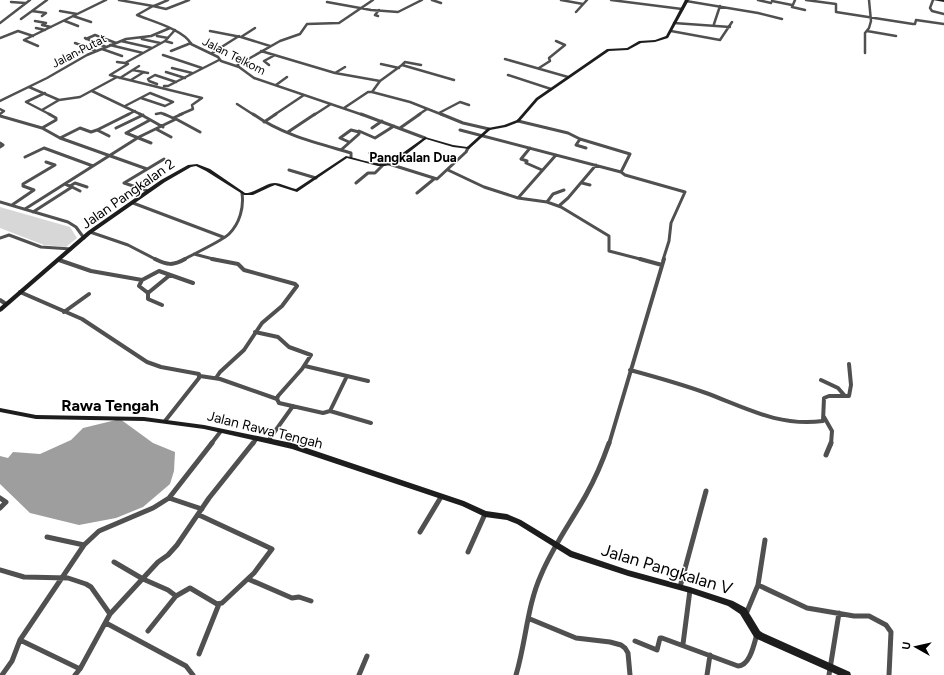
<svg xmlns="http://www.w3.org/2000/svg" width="944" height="675" font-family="Figtree,sans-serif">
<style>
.green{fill:#d7d7d7}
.water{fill:#9e9e9e}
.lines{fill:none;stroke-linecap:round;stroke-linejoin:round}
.street-far3{stroke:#505050;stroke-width:2.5}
.street-far2{stroke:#505050;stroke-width:3}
.street-far1{stroke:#505050;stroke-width:4}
.street{stroke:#505050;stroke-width:5}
.secondary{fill:#1d1d1d;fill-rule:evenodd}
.labels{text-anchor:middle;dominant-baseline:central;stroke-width:3;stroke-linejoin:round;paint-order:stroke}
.far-street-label{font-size:12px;fill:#000;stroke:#fff}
.far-neighbourhood-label{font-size:13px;font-weight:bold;fill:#000;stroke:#fff}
.street-label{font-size:14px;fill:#000;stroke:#fff}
.quarter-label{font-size:16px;font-weight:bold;fill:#000;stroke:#fff}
.near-street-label{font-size:17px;fill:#000;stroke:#fff}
</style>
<rect width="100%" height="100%" fill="#fff"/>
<path class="green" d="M0,207l70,20 7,11 -11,9 -22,-2 -44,-17z"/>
<path class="water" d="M120,419l33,24 22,9 -1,19 -4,13 -27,23 -27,11 -37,7 -49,-12 -30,-29v-28l8,2 5,-6 27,2 31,-14 12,-12z"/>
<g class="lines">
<path class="street-far3" d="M119,0l34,6 -16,9c14,6 48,15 54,29l27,13 3,4 18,6 15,11 109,37
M432,0l9,3
M561,0l22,4
M611,0l71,9
M758,0l13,3
M795,0l-3,7 13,3
M806,0l30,4v8l77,12h2l1,-4 28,4
M933,0l-3,8 2,3 12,3
M686,1l72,12 24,6
M772,1l20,4
M11,2l14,1
M327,2l44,8 27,2 24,-12
M153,6l13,3 23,-9
M154,6l14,-6
M60,11l17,3
M576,12l11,-12
M42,16l4,-3 -14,-2 15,-11
M73,16l18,6
M378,16l-3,-1 4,-5
M21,19l11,-8
M35,21l11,2 -4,2 9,2
M65,21l13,5
M0,23l30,-23
M674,23l56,4
M714,24l6,-18
M36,28l9,2
M210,31l31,6 29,9
M671,31l49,9 12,-18
M867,31l29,5
M157,36l11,2
M241,37l14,-9
M0,38l18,-7 15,5
M85,38l21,9
M86,39l9,-4 21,8
M142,39l18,4
M121,41l31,7
M165,41l7,2
M75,43l21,8
M110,45l33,8
M38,46l-14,-6 82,-40
M102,49l20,7
M171,51l20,-8
M261,51l74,22 45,8 -8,11h-4l-24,16
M212,53l27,-17
M865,53v-20l4,-5 2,-7 -2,-21
M163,55l39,13
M505,59l63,18
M64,60l23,-12
M117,62l8,1
M381,64l18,4
M269,65l-5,-4 11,-6
M402,65l3,-3 16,3
M236,66l44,-25 20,-7 7,-10 32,-1 34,-23
M172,68l20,5
M539,68l11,-7 -1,-3 16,-13 -9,-4
M133,70l15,3
M166,72l19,6
M335,73l10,-6
M508,75l43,14
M117,77l-7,-2 18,-11 -3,-1 40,-22 10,-11
M120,78l19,-12
M131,80l13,-8
M380,81l22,-16 52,15
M157,84l-8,-3 -1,-2 7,-4 21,7
M276,85l11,-8
M164,86h4l51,-26
M29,87l30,13
M92,91l50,24
M372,92l38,10 33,13
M45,93l-19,9 25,13
M0,101l47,-23 40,-23 39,-16 25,-3 19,-8
M237,104l17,11
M125,106l25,-13 23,9 -8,4 -24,-8
M0,109l4,2 -4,3
M42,110l17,-10 21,-3 37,-20 85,21 -10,7 1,4 -14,6
M439,113l21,-11 9,3
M156,114l5,-1 5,2
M127,115l8,-4
M274,115l30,-20
M314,115l17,-11
M418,115l9,-6"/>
<path class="street-far2" d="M140,114l23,13
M164,114l9,4
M253,114c29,21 64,29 98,39v4
M361,114l64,24
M441,114l22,9 26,6
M0,116l42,12 18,10 87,31
M176,119l-3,-1 9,-4
M150,120l-24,13 25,10
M518,121l50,12 12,6 -4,6 10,3
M264,122l12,-8
M42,128l14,-8v-2l-7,-4
M116,128l27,-13
M372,128l10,-7
M400,128l20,-14
M156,129l15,8
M460,130l161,42
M359,131l16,7 19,-12
M288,132l27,-18
M109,136l-12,-6 32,-16
M60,138l20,-10 11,4 6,-2
M580,139l50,15 -9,18 4,3 60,17 -14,31 -2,18 -6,19
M0,143l3,2 -3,2
M530,148l-9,11 6,2 -1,2 16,7
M341,150l18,-16v-2l-8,-2 -11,8 9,4
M370,153l12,4v4l9,2
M25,157l19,-9 49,18 46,-29 37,-18 24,13
M389,164l48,15 29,-27 2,-4
M289,170l27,8
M448,170l36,17 34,11 29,4 14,5 48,29v15l35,9
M356,183l12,-10h7l8,-8
M582,183l8,2
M70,186l5,-3 12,4
M72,187l8,4
M148,191l-24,-8 40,-24
M417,193l17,-14
M518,198l38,-43
M0,202l68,20 8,5 8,11
M547,202l6,-8 11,-4
M133,203l90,34
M12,205l22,-15 -11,-4v-2l32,-19 -9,-3
M560,205l8,-7 28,-33
M25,209l68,-43
M33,212l39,-25 -7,-3
M90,232l38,13 29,15
M0,238l9,-3 32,12 30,2
M194,254l23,6
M183,260c10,-6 39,-19 46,-26 11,-11 15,-27 13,-41"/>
<path class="street-far1" d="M155,259c12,6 18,7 30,0
M212,259l26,5 6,6 51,14 2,2 -15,20 -20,17 -18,27 -24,22 -4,6
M640,259l22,6
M59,260l32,11 51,9 17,-9 34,12
M142,280l-3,6 9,7v6l14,6
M20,292l62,27 65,43 14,5 38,7v4l-34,43
M148,293l22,-18
M0,300l6,4
M64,312l25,-18
M255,332l23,5 11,10 22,8 -9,14 -24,27 -1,3 2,4 44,10 7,-2
M305,366l42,10
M630,370c26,7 51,14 76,23 40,15 73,34 117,28l1,-23 5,-2h20l2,-11 -2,-21
M200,376l20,3 57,20
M821,380l17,8 7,8
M368,381l-21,-5 -17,35 41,12
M824,417l8,14 -1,13
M268,441l25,-35
M211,444l10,-13
M253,444l4,-6
M609,444l55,-185"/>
<path class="street" d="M826,455l5,-12
M0,498l6,4 -6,6
M169,498l33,11
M420,532l21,-35
M47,537l37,8
M468,552l17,-38
M114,562l29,17 25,11 8,6
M0,570l24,7 44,1 18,6 5,3 19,27
M248,579l44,19 7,-1 12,4
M758,585l49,23 47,8h15l17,9 5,7 -2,43
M680,587l26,-96
M746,614l12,-29 7,-45
M530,619l46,19 34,4 11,3 4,3 3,5 2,22
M106,623l80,43 7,9
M148,631l28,-35 14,-8 27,16 5,-1 32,-30 18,-24 -73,-34
M20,640l60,29 30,-55 48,-52 10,-7 9,-10 32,-47 44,-55
M635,641l22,9 3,-12h2l76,28c12,0 16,-22 19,-32
M683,644l7,-54
M199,654l20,-50
M2,675l10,-14 8,-21 64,-95 15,-14 54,-23 16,-10 43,-55
M75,675l5,-6
M359,675l8,-19
M516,675c10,-33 11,-69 25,-100 12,-29 30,-53 45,-80 9,-16 17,-35 23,-52
M707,675l3,-20
M829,675l10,-62"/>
<path class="secondary" d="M685,0h4l-21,38 -13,4 -14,1 -13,7 -19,1 -71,49 -19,22 -13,5 -16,3 -21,19 -16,-2 -27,-8 -32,25 -9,2h-7l-31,-8 -50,34 -22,-7 -5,2 -17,8h-9l-38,-24 -10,-5 -5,1 -26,15 -73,51 -90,78 -2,1v-5l88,-76 73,-51 27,-15 9,-1 13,5 35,24c11,0 20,-10 30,-10 5,0 16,5 21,6l50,-33c14,3 30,10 44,6l35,-25 28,8 14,2 21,-19 16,-3 13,-5 19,-22 71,-49 20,-1 12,-7 16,-1 11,-4z
M933,0h11v2z
M0,408l36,7 108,2 60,8 88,18 172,58 22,10 21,3 14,6 51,31 56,19 62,17 43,14 13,7 14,23 3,2 87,39 1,3h-13l-81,-36 -3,-2 -14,-23 -12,-8 -38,-13 -62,-17 -58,-19 -53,-33 -10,-4 -22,-3 -23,-11 -170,-57 -88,-20 -60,-8 -108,-2 -36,-7z"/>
</g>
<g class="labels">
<g class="far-street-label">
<text transform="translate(79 51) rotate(-27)">Jalan Putat</text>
<text transform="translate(234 56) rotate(27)">Jalan Telkom</text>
</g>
<g class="far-neighbourhood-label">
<text x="413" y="157">Pangkalan Dua</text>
</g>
<g class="street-label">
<text transform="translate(128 194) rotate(-35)">Jalan Pangkalan 2</text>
<text transform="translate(265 430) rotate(14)">Jalan Rawa Tengah</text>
</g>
<g class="quarter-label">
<text x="110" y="405">Rawa Tengah</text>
</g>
<g class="near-street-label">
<text transform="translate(667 569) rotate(17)">Jalan Pangkalan V</text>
</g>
</g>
<g transform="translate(916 647) rotate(278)" stroke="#ffffff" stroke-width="3" paint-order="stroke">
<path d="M0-3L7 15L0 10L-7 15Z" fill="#000000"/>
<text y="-6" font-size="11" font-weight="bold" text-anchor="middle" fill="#000000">U</text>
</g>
</svg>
